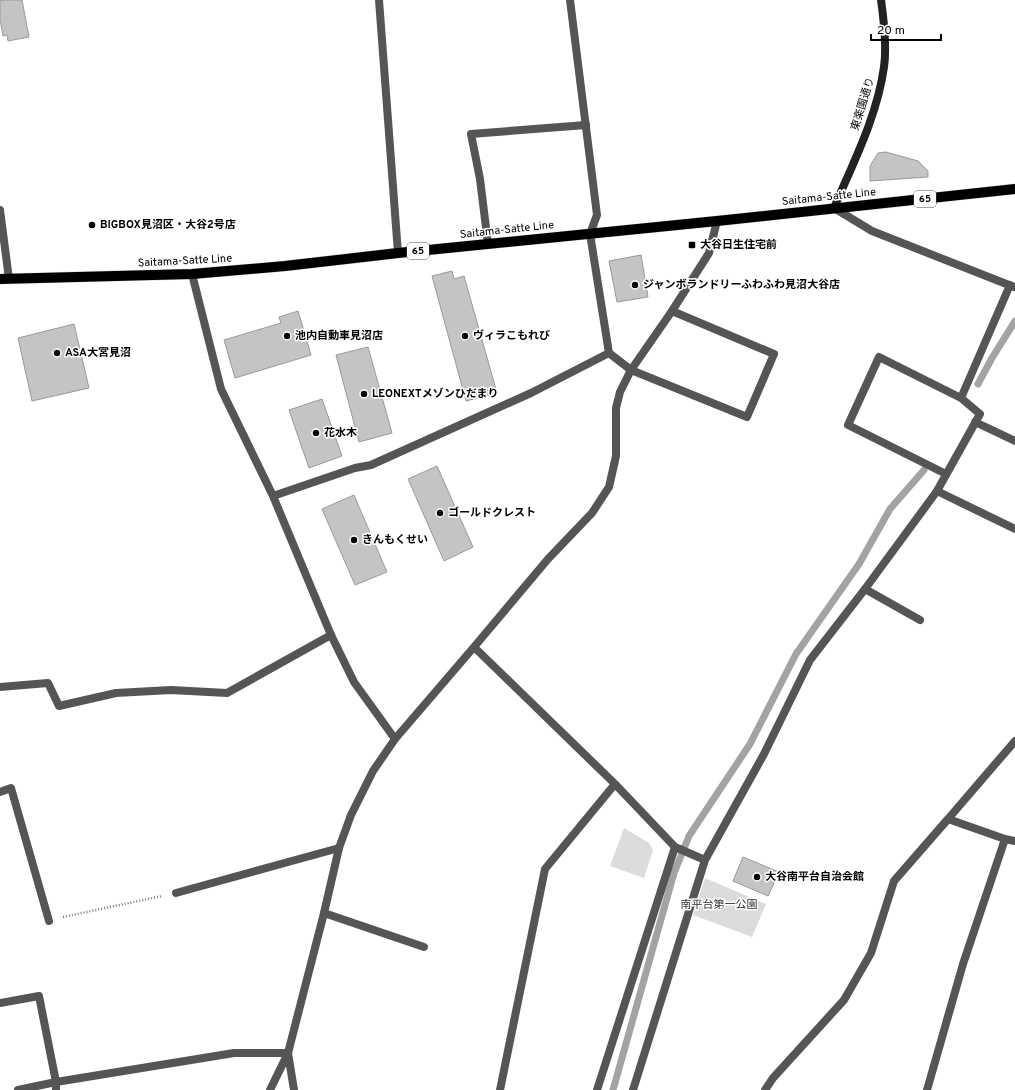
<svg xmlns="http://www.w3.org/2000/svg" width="1015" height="1090" font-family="Overpass,'Noto Sans JP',sans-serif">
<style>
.green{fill:#dcdcdc}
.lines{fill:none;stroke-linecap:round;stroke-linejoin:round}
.stream{stroke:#a3a3a3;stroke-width:7}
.building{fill:#c4c4c4;stroke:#999}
.primary-casing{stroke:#dbdbdb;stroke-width:11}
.path{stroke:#777;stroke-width:2.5;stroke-dasharray:1 2;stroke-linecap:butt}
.lane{stroke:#555;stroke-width:8}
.street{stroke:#555;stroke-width:8}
.secondary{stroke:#222;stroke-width:8}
.primary{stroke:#000;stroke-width:10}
.poi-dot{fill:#000;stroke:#fff;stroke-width:1.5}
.labels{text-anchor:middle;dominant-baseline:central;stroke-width:3;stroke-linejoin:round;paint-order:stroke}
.shield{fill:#fff;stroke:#4c4c4c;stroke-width:1}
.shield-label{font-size:10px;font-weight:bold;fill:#000}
.street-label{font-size:11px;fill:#000;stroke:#fff}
.poi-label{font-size:11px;font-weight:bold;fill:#000;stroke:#fff;text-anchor:start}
.park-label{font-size:11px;fill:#333;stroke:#fff}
</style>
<rect width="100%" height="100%" fill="#fff"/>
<path class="green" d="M624,828l25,15 4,7 -9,28 -34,-12z
M705,878l61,26 -14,33 -59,-22z"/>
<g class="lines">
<path class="stream" d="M978,384l14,-26 23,-37
M613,1090l61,-217 15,-37 61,-92 46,-90 63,-90 31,-55 34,-39"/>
</g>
<path class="building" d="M4,0h18l7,37 -21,4 -1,-6 -4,1 -3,-17v-18z
M886,152l32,9 10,10v6l-58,4v-15l8,-13z
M641,255l7,42 -31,5 -8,-41z
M452,271l2,8 10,-3 33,117 -31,8 -34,-125z
M298,311l13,44 -76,23 -11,-38 57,-17 -2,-6z
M74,324l15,64 -57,13 -14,-63z
M368,347l24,86 -33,9 -23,-87z
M322,399l20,57 -33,12 -20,-58z
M437,466l36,81 -29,14 -36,-82z
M354,495l33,77 -32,13 -33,-76z
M743,857l36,15 -11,24 -35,-15z"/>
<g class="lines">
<g class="primary-casing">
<path id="primary" d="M0,279l192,-5 93,-8 113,-13 319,-32 298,-32"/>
</g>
<path class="path" d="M63,917l99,-21"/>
<path class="lane" d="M570,0l27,215 -7,19
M631,370l116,47 27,-63 -102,-43
M937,491l78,38
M865,589l55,31
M0,687l48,-4 11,23 57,-13 55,-3 56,3 104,-58
M0,792l11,-4 38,133
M176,893l163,-45
M324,913l100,34
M0,1003l39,-7 17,86v8"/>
<path class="street" d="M379,0l19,253
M834,208l38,23 142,56
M0,210l9,69
M590,234l19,119 22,17
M488,244l-8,-65 -9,-45 115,-9
M192,274l29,115 52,107 58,139 23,47 41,57
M975,422l40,19
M946,474l-98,-49 31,-68 82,41
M273,496l82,-28 16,-3 160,-72 78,-40
M474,647l141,137
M948,819l67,-78
M288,1053l6,37
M18,1090l38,-8 178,-29h54
M270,1090l18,-37 36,-140 15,-65 12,-33 22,-44 22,-32 79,-92 74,-88 44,-46 17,-26 7,-31v-48l4,-16 11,-22 41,-59 37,-58 8,-32
M500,1090l45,-221 70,-85 60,63 30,13
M597,1090l78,-243
M633,1090l72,-230 59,-106 46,-94 55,-71 72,-98 43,-77 -19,-16 49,-113
M765,1090l8,-12 71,-78 27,-47 23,-72 54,-62 57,20 10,2
M927,1090l36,-126 42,-125"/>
<path class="secondary" d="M834,208c19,-45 43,-91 50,-141 3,-21 0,-46 -3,-67"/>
<use href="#primary" class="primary"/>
</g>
<g class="poi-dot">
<circle cx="92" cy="225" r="4"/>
<rect x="688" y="241" width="8" height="8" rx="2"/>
<circle cx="635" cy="285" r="4"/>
<circle cx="287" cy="336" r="4"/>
<circle cx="465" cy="336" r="4"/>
<circle cx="57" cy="353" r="4"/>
<circle cx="364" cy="394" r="4"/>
<circle cx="316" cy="433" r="4"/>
<circle cx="440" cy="513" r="4"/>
<circle cx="354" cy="540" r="4"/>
<circle cx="757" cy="877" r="4"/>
</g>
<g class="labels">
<g class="shield">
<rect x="914" y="191" width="22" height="16" rx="3"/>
<rect x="407" y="243" width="22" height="16" rx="3"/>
</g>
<g class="shield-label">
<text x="925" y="199">65</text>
<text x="418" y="251">65</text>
</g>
<g class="street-label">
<text transform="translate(863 104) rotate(-73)">東楽園通り</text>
<text transform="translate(829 197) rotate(-6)">Saitama-Satte Line</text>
<text transform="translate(507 230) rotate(-6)">Saitama-Satte Line</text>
<text transform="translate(185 261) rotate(-3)">Saitama-Satte Line</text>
</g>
<g class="poi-label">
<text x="100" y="225">BIGBOX見沼区・大谷2号店</text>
<text x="700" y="245">大谷日生住宅前</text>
<text x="643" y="285">ジャンボランドリーふわふわ見沼大谷店</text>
<text x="295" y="336">池内自動車見沼店</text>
<text x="473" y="336">ヴィラこもれび</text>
<text x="65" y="353">ASA大宮見沼</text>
<text x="372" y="394">LEONEXTメゾンひだまり</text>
<text x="324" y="433">花水木</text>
<text x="448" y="513">ゴールドクレスト</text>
<text x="362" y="540">きんもくせい</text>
<text x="765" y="877">大谷南平台自治会館</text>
</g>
<g class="park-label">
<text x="719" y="905">南平台第一公園</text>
</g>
</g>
<path d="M871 34v6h70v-6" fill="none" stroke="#000000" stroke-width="2"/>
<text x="877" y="34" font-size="12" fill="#000000" stroke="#ffffff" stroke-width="3" paint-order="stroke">20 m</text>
</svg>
